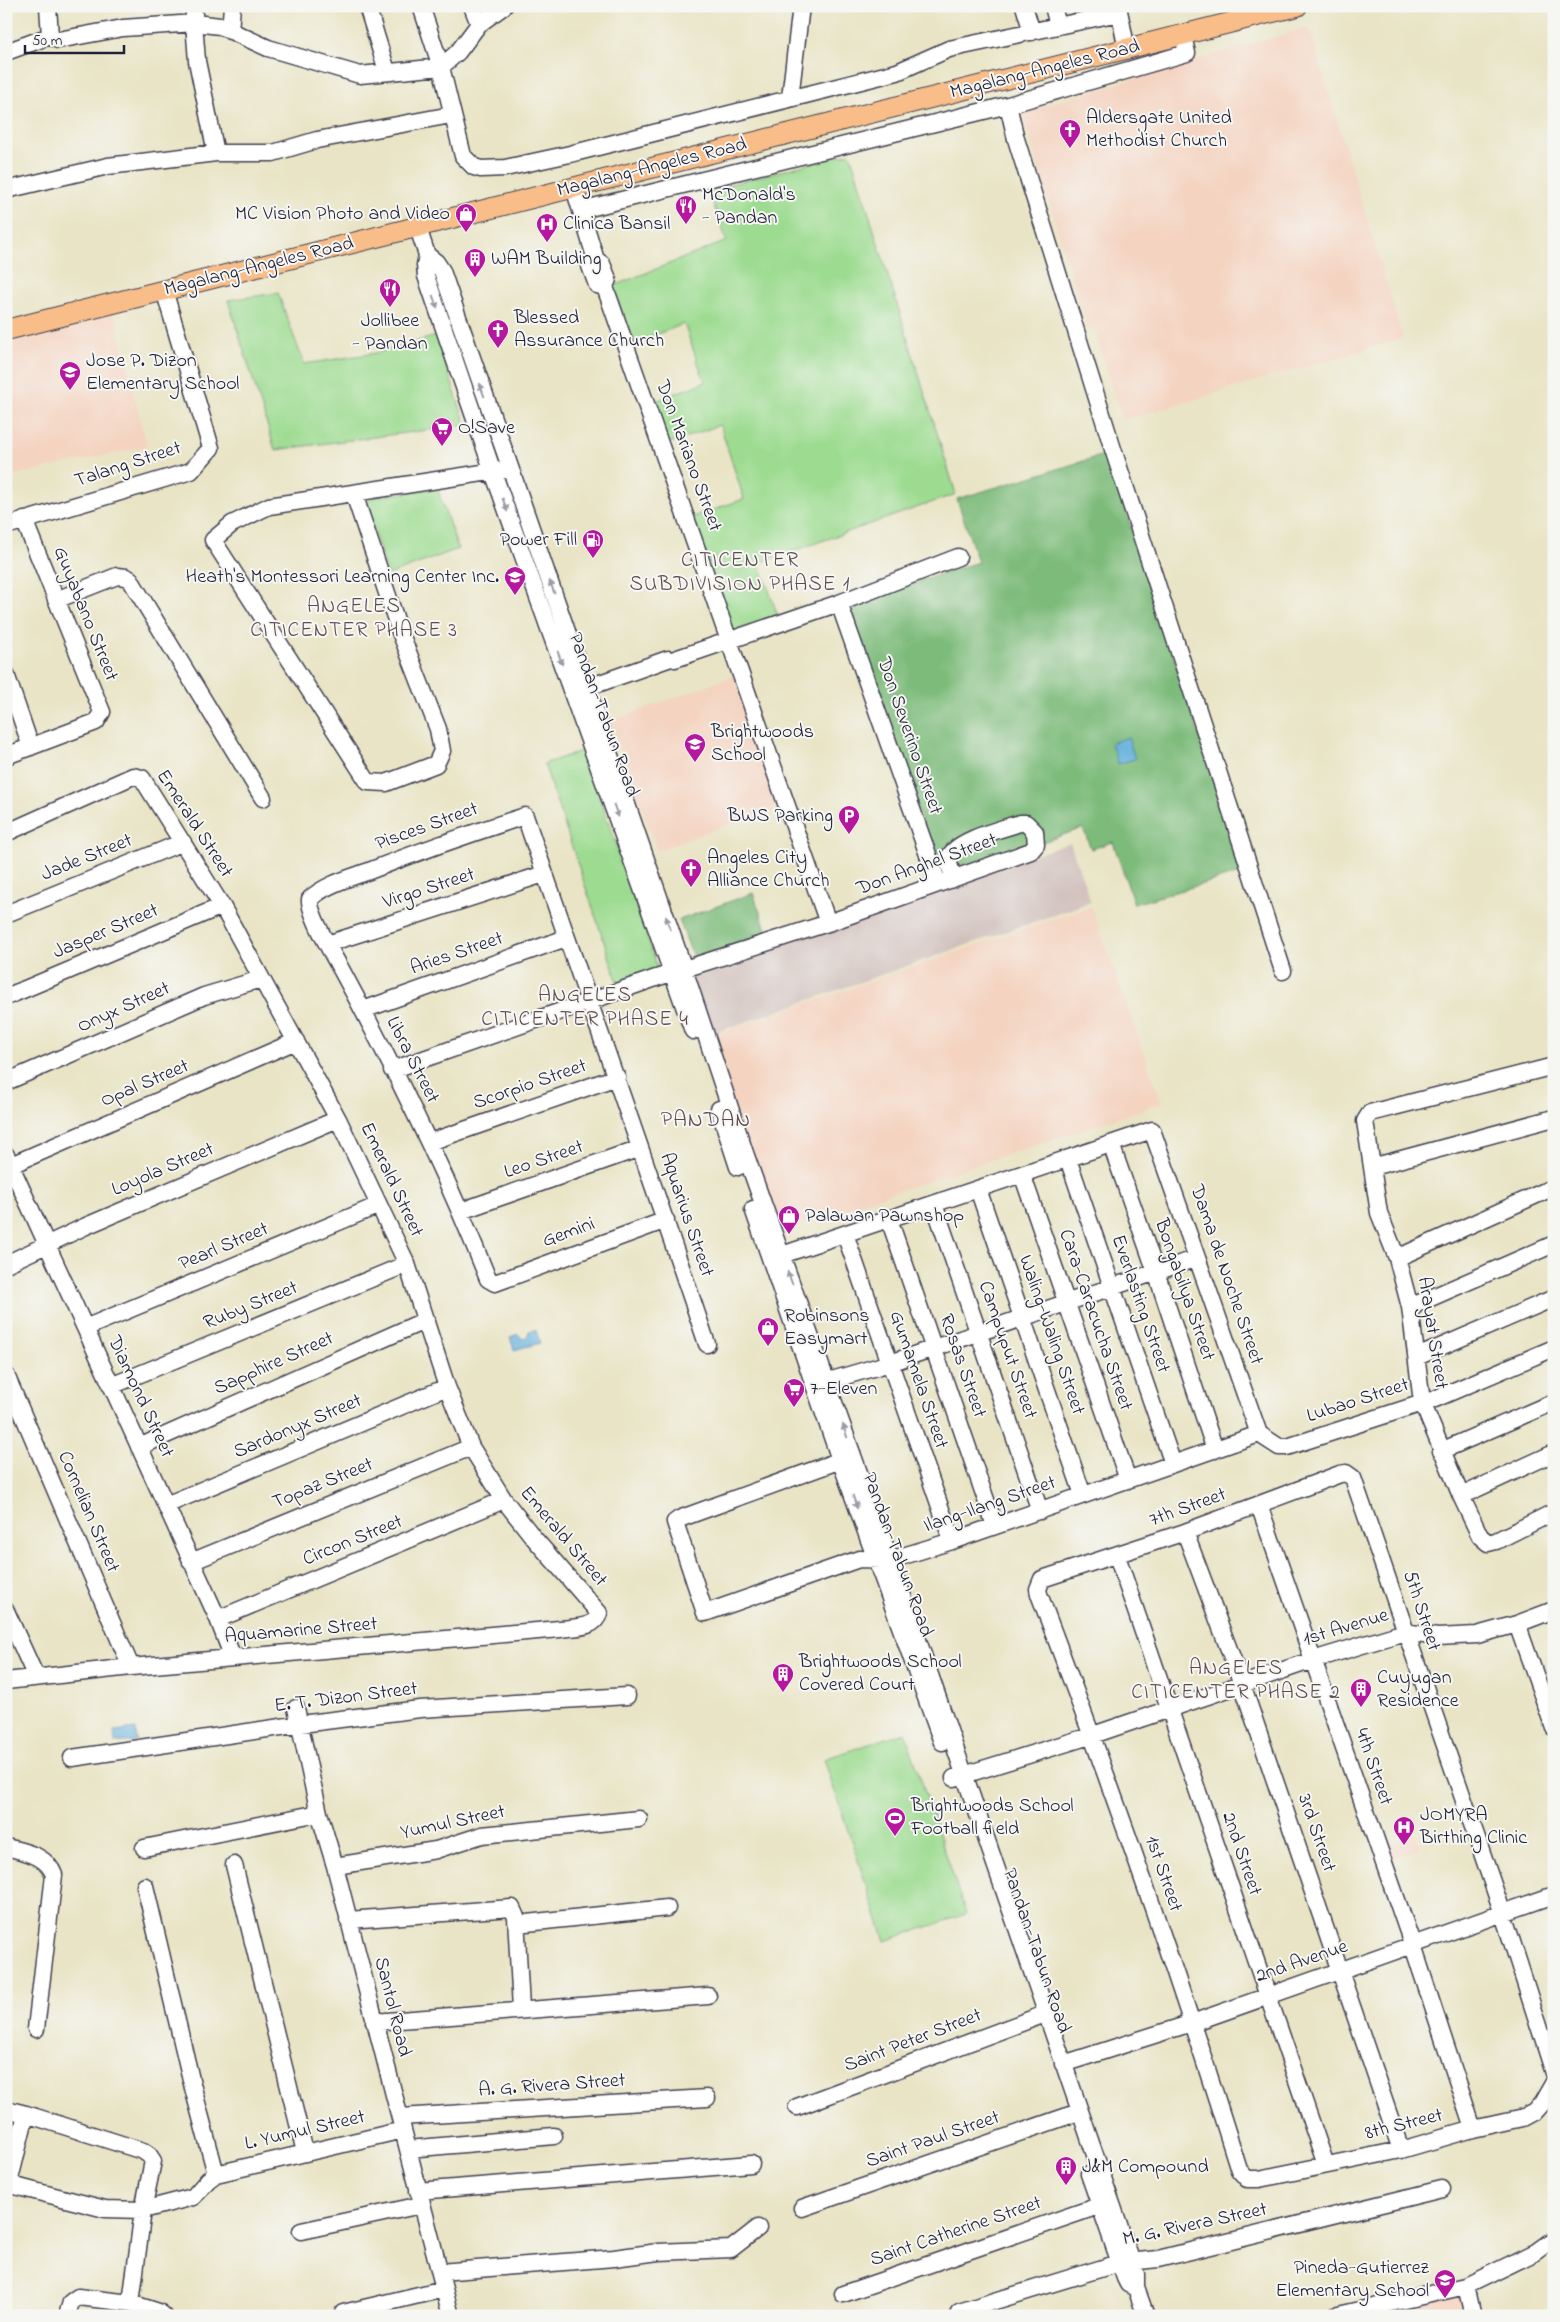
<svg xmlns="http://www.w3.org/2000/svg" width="1560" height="2322" font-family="'Indie Flower',sans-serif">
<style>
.built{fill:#f4d3c0}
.industrial{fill:#d0c0bc}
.green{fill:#9cdb90;stroke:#5f7e66}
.forest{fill:#7dbb7a;stroke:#506e5a}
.water{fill:#63b0dc;stroke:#42698c}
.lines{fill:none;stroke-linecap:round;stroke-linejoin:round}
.minor-casing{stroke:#403f50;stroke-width:19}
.major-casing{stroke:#403f50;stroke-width:22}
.minor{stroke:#fff;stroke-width:16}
.major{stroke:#f8bd88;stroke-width:20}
.oneway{fill:#9c9ca7}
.labels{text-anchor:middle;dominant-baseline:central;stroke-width:4;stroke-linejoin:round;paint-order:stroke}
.street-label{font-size:20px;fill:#22223b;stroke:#f6f6f2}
.poi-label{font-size:20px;fill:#22223b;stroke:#f6f6f2;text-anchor:start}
.neighbourhood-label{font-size:21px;letter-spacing:1px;fill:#5f4c52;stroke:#f6f6f2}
.quarter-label{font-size:22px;letter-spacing:1px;fill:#5f4c52;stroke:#f6f6f2}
</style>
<rect width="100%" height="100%" fill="#f6f6f2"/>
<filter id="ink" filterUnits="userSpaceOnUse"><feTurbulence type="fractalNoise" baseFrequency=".02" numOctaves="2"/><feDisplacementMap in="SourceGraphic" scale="10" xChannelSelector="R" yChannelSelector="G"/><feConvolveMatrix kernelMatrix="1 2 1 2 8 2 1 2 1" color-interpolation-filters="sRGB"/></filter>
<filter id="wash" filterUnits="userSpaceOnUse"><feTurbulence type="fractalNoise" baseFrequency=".0096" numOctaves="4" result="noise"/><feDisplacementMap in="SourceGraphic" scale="20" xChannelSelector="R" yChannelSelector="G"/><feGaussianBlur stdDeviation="1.12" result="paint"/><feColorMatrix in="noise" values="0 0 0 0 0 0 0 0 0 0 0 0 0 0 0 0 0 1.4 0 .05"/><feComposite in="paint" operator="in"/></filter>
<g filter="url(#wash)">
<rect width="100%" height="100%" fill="#e9e4c5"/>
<path class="built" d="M1309,27l94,311 -281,83 -28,-93 -6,2 -66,-218z
M113,309l34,137 -137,30 -4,-19v-121z
M733,676l48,129 -124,46 -48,-129z
M1091,906l71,197 -387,129 -65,-196z
M1415,1834l6,14 -29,12 -5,-15z
M1464,2290l5,26h-81l-2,-8z"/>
<path class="industrial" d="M1070,843l21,59 -380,132 -21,-59z"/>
<path class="green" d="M850,153l106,341 -197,69 19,53 -43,15 -4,-2 -39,-112 52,-18 -24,-74 -53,19 -14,-42 52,-20 -21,-58 -51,19 -20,-57 114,-45 -19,-51z
M278,293l26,71 72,-11 60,-17 30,89 -191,25 -47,-150z
M437,488l21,61 -70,26 -22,-68 1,-5 8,-5z
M584,750l75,222 -40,14 -75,-222z
M905,1732l61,182 -81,27 -61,-182z"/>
<path class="forest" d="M1107,454l137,418 -110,32 -21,-62 -22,7 -8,-21 -142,49 -94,-272 131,-43 -21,-63z
M753,893l15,42 -70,21 -6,-2 -13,-34z"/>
<path class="water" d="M1128,737l7,22 -17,5 -7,-21z
M536,1330l4,13 -26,7 -4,-13 8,-3 5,5 4,-1 2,-7z
M136,1729l1,12 -22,2 -1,-12z"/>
</g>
<g filter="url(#ink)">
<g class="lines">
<g class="minor-casing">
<path id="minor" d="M48,6l2,30
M193,6l2,17 25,3 48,22 92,27 81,-8 -20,-61
M367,6l20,65
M472,6l7,18
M504,6l-25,18 -21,28 -17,15 22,89 11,11 7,2 24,-1 65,-14 327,-82 52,-23 170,-36
M1024,6l8,26
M1053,6l5,20
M1118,6l9,44
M194,23l3,38 19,92
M230,31l2,-25
M6,52l44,-16 8,4 65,-12 72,-5
M790,98l11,-92
M1008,105l8,34 95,304 172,528
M574,188l22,72 6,4 6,15 -3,8 223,636
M6,190l102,-24 108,-13h57l44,-13 134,-25
M581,210l427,-105 179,-52 -4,-17
M418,228l9,27 9,7 6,9 242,698 61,184 153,429 238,692v14l10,28
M427,255l-2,10 1,11 67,196 200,559
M596,260l-6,6 7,19 8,2
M354,494l45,135 39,100 4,22 -6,13 -50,19 -18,-1 -155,-242 19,-16 37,-18 233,-36
M6,526l185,-55 20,-23 -47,-158
M56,600l61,-24 9,1 4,2 133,219
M839,603l99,280
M675,659l164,-56 119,-46
M6,674l25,73
M586,688l82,-29
M6,756l90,-34 6,-10 -78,-192
M6,833l127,-57 9,2 80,128 116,213 69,145 40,123 24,60 33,53 29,37 66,76c-4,16 -25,14 -39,16l-429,38 -125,14
M6,914l177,-72
M327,944l217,-70
M6,997l216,-91
M363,1010l203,-72
M1554,1066l-184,47 -5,8 14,92 18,45 13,49 12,95 39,94 19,40 8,7 8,-2 58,-29
M392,1070l264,-92 172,-55 203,-72 5,-6 -1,-13 -9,-9h-6c-15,5 -69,18 -71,36 -1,6 3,13 5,19
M6,1082l198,-86 57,-17
M719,1109l19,58
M430,1142l187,-65
M1111,1144l45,128 59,178
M6,1155l212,464 15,39
M1068,1159l105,305
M11,1165l285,-124
M1372,1167l182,-49
M1022,1174l106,306
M978,1189l105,306
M934,1204l106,307
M753,1209l87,251 102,282
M461,1211l179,-63
M889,1219l106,307
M666,1220l-171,63 -7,-4c-42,-106 -92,-208 -146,-308 -8,-14 -34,-59 -32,-72 14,-14 40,-21 59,-28 51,-20 103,-38 156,-55 60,176 123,351 182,528
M845,1234l107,307
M773,1258l379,-128 107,304
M1397,1258l157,-71
M6,1264l80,-38 252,-107
M1410,1307l144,-63
M85,1328l294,-123
M1417,1357l137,-59
M6,1375l125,292
M818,1384l72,-21 307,-105
M111,1386l296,-122
M1259,1434l20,13h8l148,-48 119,-51
M139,1447l287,-127
M1441,1451l113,-49
M849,1457l-170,62 -4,3 30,91 154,-54 31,1 62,-19 307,-107
M1461,1496l93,-43
M166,1505l281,-118
M1259,1505l154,441 60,183
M1185,1532l57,152 159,466
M1117,1556l209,609
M191,1562l280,-115
M6,1611l30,66
M218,1619l286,-119
M1517,1624l37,104
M296,1708l23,105 16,53 116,450
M72,1758l229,-34 119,-15 207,-13
M954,1778l139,-43 220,-75 92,-28 32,5 40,-2 40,-11 37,-14
M6,1847c19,5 41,8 48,28l-18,154
M144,1848l175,-35
M234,1865l71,287
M335,1866l101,-16 46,-15 157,-16
M145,1886l48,202 23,86
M348,1920l164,-12 4,9 5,92
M517,1924l150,-16
M374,2022l334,-26
M1063,2064l129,-41 362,-128
M1554,2073l-51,-159 -150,-436 -7,-5 -6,1 -155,58 -143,47 -4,10 1,5c72,190 140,382 200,576l8,9h12l142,-29 72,-21 50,-11 11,-6 8,-9 12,-21
M797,2107l248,-93
M6,2109l20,5 -16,65 5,7 90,23 38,1 50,-13 15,-17 8,-6 187,-44
M26,2114l117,37 6,4 4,6 -10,49 -12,93 -53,-6 -7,5 -4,14
M400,2117l307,-19
M408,2149l146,-13
M1089,2174l36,104 3,6 8,4
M418,2191l333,-27
M802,2208l277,-96
M301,2231l120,-26
M440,2272l174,-14 44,-6 73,-3 27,-21
M1466,2286l7,30
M843,2294l267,-92
M131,2303l28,9 5,4
M959,2312l160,-49 39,-4 284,-70
M343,2313l101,-24
M1334,2316l132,-30 70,-34 18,-13"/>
</g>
<g class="major-casing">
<path id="major" d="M6,330l1291,-324"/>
</g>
<use href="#minor" class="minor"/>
<use href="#major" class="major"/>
</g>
<defs><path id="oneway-solid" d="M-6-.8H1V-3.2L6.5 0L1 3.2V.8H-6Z" transform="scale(1.25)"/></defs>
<g class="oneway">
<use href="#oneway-solid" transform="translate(435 302) rotate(71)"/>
<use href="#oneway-solid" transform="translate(482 390) rotate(-109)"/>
<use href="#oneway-solid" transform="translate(505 505) rotate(70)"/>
<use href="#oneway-solid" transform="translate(552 587) rotate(-111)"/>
<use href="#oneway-solid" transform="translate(560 658) rotate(70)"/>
<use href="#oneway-solid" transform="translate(616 811) rotate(70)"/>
<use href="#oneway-solid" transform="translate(668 923) rotate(-109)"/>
<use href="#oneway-solid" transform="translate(790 1278) rotate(-111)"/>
<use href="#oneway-solid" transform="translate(845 1431) rotate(-109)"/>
<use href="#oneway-solid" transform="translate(855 1502) rotate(70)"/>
</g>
</g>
<defs>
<g id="church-pin" transform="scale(1.125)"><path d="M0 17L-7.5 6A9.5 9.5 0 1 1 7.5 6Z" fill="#b5179e" stroke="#f6f6f2"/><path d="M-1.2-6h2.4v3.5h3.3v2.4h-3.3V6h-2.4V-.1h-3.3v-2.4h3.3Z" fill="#fff"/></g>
<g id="restaurant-pin" transform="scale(1.125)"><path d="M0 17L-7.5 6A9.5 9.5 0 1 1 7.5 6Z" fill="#b5179e" stroke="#f6f6f2"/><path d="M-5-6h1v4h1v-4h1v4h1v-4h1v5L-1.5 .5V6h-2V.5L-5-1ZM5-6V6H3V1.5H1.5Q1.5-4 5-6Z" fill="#fff"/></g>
<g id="shop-pin" transform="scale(1.125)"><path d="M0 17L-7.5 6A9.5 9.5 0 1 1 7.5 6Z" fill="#b5179e" stroke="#f6f6f2"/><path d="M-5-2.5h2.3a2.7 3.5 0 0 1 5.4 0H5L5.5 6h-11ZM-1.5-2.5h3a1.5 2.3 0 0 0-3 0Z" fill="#fff"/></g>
<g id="hospital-pin" transform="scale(1.125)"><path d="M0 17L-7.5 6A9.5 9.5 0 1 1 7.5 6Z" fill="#b5179e" stroke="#f6f6f2"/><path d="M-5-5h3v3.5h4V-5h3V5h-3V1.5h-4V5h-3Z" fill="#fff"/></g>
<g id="building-pin" transform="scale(1.125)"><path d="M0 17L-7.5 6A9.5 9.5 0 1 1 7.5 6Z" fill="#b5179e" stroke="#f6f6f2"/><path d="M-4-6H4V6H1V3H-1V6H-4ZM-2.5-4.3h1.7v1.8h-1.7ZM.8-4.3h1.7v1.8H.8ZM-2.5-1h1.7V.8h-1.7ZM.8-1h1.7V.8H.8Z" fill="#fff"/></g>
<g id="school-pin" transform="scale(1.125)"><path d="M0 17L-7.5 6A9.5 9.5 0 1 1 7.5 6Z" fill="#b5179e" stroke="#f6f6f2"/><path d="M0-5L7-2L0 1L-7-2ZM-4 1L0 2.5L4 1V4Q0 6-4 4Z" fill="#fff"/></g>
<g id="supermarket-pin" transform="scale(1.125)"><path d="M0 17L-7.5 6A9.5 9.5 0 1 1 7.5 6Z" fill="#b5179e" stroke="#f6f6f2"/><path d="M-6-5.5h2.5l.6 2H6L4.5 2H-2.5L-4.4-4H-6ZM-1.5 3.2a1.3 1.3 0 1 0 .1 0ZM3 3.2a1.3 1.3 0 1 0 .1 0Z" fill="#fff"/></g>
<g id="fuel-pin" transform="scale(1.125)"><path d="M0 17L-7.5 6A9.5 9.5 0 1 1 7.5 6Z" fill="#b5179e" stroke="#f6f6f2"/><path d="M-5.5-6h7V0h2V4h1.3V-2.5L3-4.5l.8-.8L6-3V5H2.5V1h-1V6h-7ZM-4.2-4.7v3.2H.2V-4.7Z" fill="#fff"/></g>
<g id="parking-pin" transform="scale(1.125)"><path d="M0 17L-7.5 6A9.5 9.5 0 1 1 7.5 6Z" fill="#b5179e" stroke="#f6f6f2"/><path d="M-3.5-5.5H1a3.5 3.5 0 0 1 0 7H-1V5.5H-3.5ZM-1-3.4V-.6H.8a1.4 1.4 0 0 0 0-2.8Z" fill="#fff"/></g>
<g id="stadium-pin" transform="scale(1.125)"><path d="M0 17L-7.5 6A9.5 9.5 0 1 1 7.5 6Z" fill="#b5179e" stroke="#f6f6f2"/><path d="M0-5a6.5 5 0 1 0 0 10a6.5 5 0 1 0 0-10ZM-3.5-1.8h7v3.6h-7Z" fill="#fff"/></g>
</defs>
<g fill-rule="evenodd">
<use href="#church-pin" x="1070" y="130"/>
<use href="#restaurant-pin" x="686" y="206"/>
<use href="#shop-pin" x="466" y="214"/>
<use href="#hospital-pin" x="547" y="224"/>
<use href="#building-pin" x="475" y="259"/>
<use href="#restaurant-pin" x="390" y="289"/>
<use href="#church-pin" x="498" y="330"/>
<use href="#school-pin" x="70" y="372"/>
<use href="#supermarket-pin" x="442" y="428"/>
<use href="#fuel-pin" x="593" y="540"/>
<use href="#school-pin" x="515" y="577"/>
<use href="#school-pin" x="695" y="744"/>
<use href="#parking-pin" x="849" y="816"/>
<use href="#church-pin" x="691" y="869"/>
<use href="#shop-pin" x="789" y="1216"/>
<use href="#shop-pin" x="768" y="1328"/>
<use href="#supermarket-pin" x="794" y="1389"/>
<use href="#building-pin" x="783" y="1674"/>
<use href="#building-pin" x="1361" y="1689"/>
<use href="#stadium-pin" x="895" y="1818"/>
<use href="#hospital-pin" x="1404" y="1827"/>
<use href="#building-pin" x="1066" y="2167"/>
<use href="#school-pin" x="1445" y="2280"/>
</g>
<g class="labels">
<g class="street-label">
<text transform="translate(1045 70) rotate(-14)">Magalang-Angeles Road</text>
<text transform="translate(652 168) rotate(-14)">Magalang-Angeles Road</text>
<text transform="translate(259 267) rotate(-14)">Magalang-Angeles Road</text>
<text transform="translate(688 456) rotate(70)">Don Mariano Street</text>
<text transform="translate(128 465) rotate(-18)">Talang Street</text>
<text transform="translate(85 614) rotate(68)">Guyabano Street</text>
<text transform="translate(603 715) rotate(70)">Pandan-Tabun Road</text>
<text transform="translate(909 736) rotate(71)">Don Severino Street</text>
<text transform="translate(194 824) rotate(57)">Emerald Street</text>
<text transform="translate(427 827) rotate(-20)">Pisces Street</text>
<text transform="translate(87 858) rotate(-22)">Jade Street</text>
<text transform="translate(927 865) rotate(-20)">Don Anghel Street</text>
<text transform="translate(429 889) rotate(-18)">Virgo Street</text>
<text transform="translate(106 932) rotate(-23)">Jasper Street</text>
<text transform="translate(457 954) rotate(-19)">Aries Street</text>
<text transform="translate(124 1008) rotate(-24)">Onyx Street</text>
<text transform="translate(412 1060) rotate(63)">Libra Street</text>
<text transform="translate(145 1084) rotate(-23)">Opal Street</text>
<text transform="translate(530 1085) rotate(-19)">Scorpio Street</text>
<text transform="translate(544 1160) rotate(-19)">Leo Street</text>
<text transform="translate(163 1170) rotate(-23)">Loyola Street</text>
<text transform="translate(391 1180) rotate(65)">Emerald Street</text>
<text transform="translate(686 1215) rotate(71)">Aquarius Street</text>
<text transform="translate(569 1233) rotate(-20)">Gemini</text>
<text transform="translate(224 1247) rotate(-23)">Pearl Street</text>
<text transform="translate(1226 1275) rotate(71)">Dama de Noche Street</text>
<text transform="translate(1184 1290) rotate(71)">Bongabilya Street</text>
<text transform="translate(1140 1304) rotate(71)">Everlasting Street</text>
<text transform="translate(251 1306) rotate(-22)">Ruby Street</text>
<text transform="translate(1095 1320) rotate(71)">Cara-Caracucha Street</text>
<text transform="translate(1432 1333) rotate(81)">Arayat Street</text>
<text transform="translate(1051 1335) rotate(71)">Waling-Waling Street</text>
<text transform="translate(1007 1350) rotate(71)">Campuput Street</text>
<text transform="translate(274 1364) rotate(-24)">Sapphire Street</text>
<text transform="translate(962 1366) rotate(71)">Rosas Street</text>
<text transform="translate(918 1380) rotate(71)">Gumamela Street</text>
<text transform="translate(140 1397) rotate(65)">Diamond Street</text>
<text transform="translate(1358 1401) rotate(-18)">Lubao Street</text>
<text transform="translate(298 1427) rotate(-23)">Sardonyx Street</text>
<text transform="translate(323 1484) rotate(-22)">Topaz Street</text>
<text transform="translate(990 1505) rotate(-19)">Ilang-Ilang Street</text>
<text transform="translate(1188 1508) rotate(-20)">7th Street</text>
<text transform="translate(88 1512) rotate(67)">Cornelian Street</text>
<text transform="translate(563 1537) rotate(50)">Emerald Street</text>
<text transform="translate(353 1541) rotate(-22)">Circon Street</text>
<text transform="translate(897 1555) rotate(70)">Pandan-Tabun Road</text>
<text transform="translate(1421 1611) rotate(72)">5th Street</text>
<text transform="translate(1346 1628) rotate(-17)">1st Avenue</text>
<text transform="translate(301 1631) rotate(-5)">Aquamarine Street</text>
<text transform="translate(346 1698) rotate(-7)">E. T. Dizon Street</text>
<text transform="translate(1373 1767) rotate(71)">4th Street</text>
<text transform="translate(453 1823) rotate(-12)">Yumul Street</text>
<text transform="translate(1316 1833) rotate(71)">3rd Street</text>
<text transform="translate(1241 1854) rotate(71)">2nd Street</text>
<text transform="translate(1163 1874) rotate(71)">1st Street</text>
<text transform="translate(1036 1951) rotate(71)">Pandan-Tabun Road</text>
<text transform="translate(1302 1962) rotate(-19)">2nd Avenue</text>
<text transform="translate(392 2007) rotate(76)">Santol Road</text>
<text transform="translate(913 2041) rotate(-21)">Saint Peter Street</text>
<text transform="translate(552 2086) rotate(-4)">A. G. Rivera Street</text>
<text transform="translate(1404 2125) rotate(-14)">8th Street</text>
<text transform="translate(305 2131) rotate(-13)">L. Yumul Street</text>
<text transform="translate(933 2140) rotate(-19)">Saint Paul Street</text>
<text transform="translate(1195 2225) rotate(-12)">M. G. Rivera Street</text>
<text transform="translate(956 2232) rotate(-19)">Saint Catherine Street</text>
</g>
<g class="poi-label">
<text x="1086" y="118">Aldersgate United<tspan x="1086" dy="23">Methodist Church</tspan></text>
<text x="702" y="195">McDonald's<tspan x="702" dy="23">- Pandan</tspan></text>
<text x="450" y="214" text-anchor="end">MC Vision Photo and Video</text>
<text x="563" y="224">Clinica Bansil</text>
<text x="491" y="259">WAM Building</text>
<text x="514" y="318">Blessed<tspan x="514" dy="23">Assurance Church</tspan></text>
<text x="390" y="321" text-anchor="middle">Jollibee<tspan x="390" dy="23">- Pandan</tspan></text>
<text x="86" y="361">Jose P. Dizon<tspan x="86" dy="23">Elementary School</tspan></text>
<text x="458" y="428">O!Save</text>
<text x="577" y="540" text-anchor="end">Power Fill</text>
<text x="499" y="577" text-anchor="end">Heath's Montessori Learning Center Inc.</text>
<text x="711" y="732">Brightwoods<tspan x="711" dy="23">School</tspan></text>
<text x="833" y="816" text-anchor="end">BWS Parking</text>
<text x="707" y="858">Angeles City<tspan x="707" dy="23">Alliance Church</tspan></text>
<text x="805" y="1216">Palawan Pawnshop</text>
<text x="784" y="1316">Robinsons<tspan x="784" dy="23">Easymart</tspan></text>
<text x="810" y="1389">7-Eleven</text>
<text x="799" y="1662">Brightwoods School<tspan x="799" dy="23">Covered Court</tspan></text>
<text x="1377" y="1678">Cuyugan<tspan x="1377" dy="23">Residence</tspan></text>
<text x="911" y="1806">Brightwoods School<tspan x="911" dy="23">Football field</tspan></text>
<text x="1420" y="1815">JOMYRA<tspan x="1420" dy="23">Birthing Clinic</tspan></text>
<text x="1082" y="2167">J&amp;M Compound</text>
<text x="1429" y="2268" text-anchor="end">Pineda-Gutierrez<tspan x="1429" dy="23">Elementary School</tspan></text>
</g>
<g class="neighbourhood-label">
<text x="740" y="561">CITICENTER<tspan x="740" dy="24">SUBDIVISION PHASE 1</tspan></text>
<text x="354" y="607">ANGELES<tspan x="354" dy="24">CITICENTER PHASE 3</tspan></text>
<text x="585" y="996">ANGELES<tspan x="585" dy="24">CITICENTER PHASE 4</tspan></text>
<text x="1236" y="1669">ANGELES<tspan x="1236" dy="24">CITICENTER PHASE 2</tspan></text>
</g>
<g class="quarter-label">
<text x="706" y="1121">PANDAN</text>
</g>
</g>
<rect width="1560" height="2322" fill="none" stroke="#f6f6f2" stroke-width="25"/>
<path d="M25 45v8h99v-8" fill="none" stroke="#22223b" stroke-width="2.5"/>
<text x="32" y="45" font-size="15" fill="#22223b" stroke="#f6f6f2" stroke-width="4" paint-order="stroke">50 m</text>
</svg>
